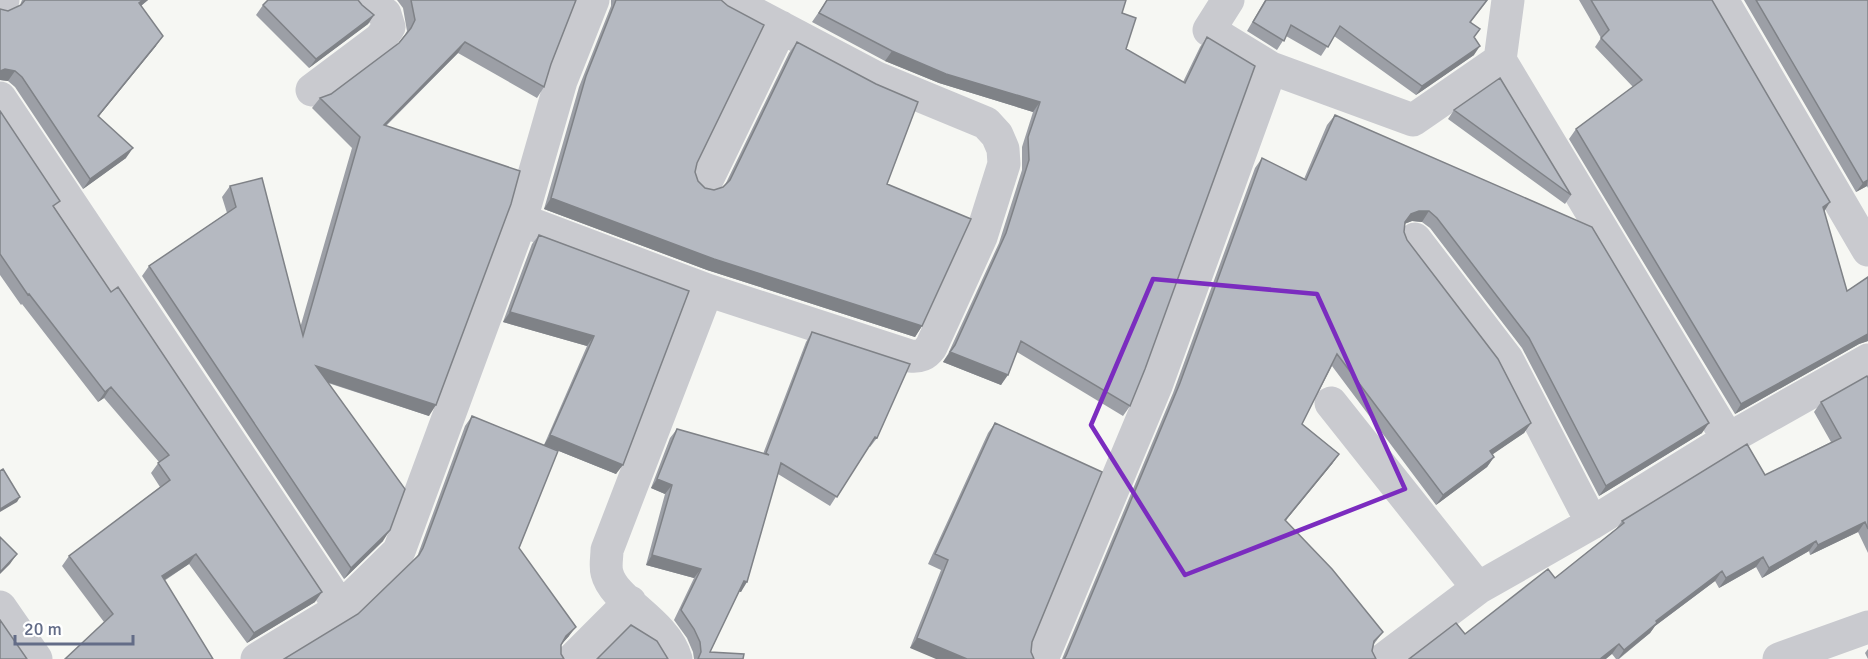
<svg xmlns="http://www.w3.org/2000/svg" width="1868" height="659" font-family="Signika,sans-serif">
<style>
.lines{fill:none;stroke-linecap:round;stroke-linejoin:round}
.street{stroke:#c9cacf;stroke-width:33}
.wall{fill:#9c9fa6}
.shaded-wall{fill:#7f8287}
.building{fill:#b5b9c1;stroke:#7f8287;stroke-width:1.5}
.marked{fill:none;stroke:#7b2cbf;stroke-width:4.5;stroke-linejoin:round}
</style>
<rect width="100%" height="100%" fill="#f6f7f3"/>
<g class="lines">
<path class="street" d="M1228,0l-19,30 62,38 142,52 87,-60 228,379
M1722,0l146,250
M0,2l3,-2
M1500,60l8,-60
M312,90l68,-51 9,-12 -4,-13 -19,-14
M0,98l341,510
M706,182l75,-155
M521,220l186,70 -100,260c0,7 -2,16 0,23 7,29 58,48 69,86
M1415,239l92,120 85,164
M707,290l203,66c10,1 15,-1 21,-9l50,-110 23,-73 -1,-15 -6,-14 -11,-12 -109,-45 -148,-78
M1331,403l147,185
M0,607l36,52
M257,659l84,-51 58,-57 122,-331 40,-139 32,-81
M573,659l57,-57
M1042,659l114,-273 115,-318
M1384,659l94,-71 114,-65 136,-84 140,-79
M1779,659l89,-32"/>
</g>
<path class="wall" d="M22,0h126l-7,6 15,40 -58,71 28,41 -43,31 -68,-102 -7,-6 -8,-1v-71l8,2 12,-6z
M397,0h179l-25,64 -7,23 -7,11 -79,-45 -72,73 43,290 -101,-33 55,158 -39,38 -202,-303 7,-10 78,-53 -5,-16 8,-11 70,142 52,-180 -40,-40 8,-10 11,-4 68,-51 6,-8 2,-4 -4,-23z
M611,0h110l-26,172 3,9 7,7 9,2 9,-3 2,-2 64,-132 8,-11 90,142 35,142 -7,11 -208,-67 -163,-61 35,-122 32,-81z
M827,0l295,13 4,36 57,33 17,-35 7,-10 -77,369 -7,10 -106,-64 -16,33 -58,-23 5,-8 51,-111 23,-73v-23l11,-35 -94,-29 -54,-22 -73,-39z
M1265,0h223l-17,22 3,15v18l-58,40 -82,-59 -13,20 -35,-20 -9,14 -30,-19z
M1579,0h133l112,211 23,80 21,-14v64l-9,3 -124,70 -166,-275 7,-10 57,-42 -38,-40 6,-9z
M1744,0h124v188l-1,-2 -11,6z
M263,5h99l12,10 -6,9 -59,44 -53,-53z
M1454,110l117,85 -6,9 -117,-85z
M0,111l55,97 260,394 -68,41 -58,-79 -85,58 -42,-56 7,-10 91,-69 -9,-14 8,-11 -55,-64 -6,4 -76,-98 -1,1 -21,-30z
M1335,115l367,318 -103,63 -77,-148 -92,-120 -8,-6 -10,-1 -8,3v8l3,8 124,183 -7,10 -32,21 2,3 -7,10 -51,38 -104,-139 -30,58 37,30 -7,10 -47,57 98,111 -9,12 -2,7 4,8h-314l111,-266 82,-225 7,-10 42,21 23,-54z
M539,235l150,56 -73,183 -72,-29 43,-99 -84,-24 29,-78z
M812,332l65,106 -7,9 -1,-1 -39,60 -52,-32 -37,118 -2,-1 -29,61 33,7h-49l-1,-7 -6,-14 -13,-18 20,-42 -48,-13 19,-71 -14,-6 19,-50 7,-9 86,25 43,-112z
M1868,378v175l-10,-21 -48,23 -1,-4 -47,27 -6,-11 -37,21 -4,-7 -60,45 -5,7 -31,26h-3l-4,-5 -147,-20 90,-56 61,-49 6,-8 143,-46 66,-33 -17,-30 7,-10z
M472,416l47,132 50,88 -8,9v9l-203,-40 59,-57 48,-131z
M995,423l37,219 -1,10 -121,-4 31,-78 -13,-6 60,-131z
M1868,649v10l-3,-6z"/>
<path class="shaded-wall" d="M143,0h5l-16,13 7,-10z
M374,15l-6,9 -59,44 7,-9z
M163,36l-7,10 -66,81 8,-11z
M465,42l-7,11 -82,82 8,-10z
M1480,46l-6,9 -58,40 6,-9z
M892,51l148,51 -7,10 -94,-29 -54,-22z
M5,69l10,2 -7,10 -8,-1v-9z
M133,148l-7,10 -43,31 7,-10z
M1868,180l-1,6 -11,6 7,-9z
M551,198l371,128 -7,11 -208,-67 -163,-61z
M1830,202l-6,10 -1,-5z
M1419,211h10l-7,11 -10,-1 -8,3 -6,8 13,-18z
M510,312l84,24 -7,10 -84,-24z
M1865,334h3v7l-9,3 -124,70 6,-10z
M950,352l58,23 -7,10 -58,-23z
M316,366l120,39 -7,11 -120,-40z
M111,387l-7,11 -6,4 7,-10z
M1531,423l-7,10 -41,28 7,-10z
M1709,423l-7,10 -103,63 7,-10z
M550,435l73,30 -7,9 -72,-29z
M1339,454l-7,10 -54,66 7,-10z
M1494,457l-7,10 -51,38 7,-10z
M657,479l15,6 -7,9 -14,-6z
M20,497l-3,5 -17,10v-3z
M1865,522l-7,10 -48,23 8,-10z
M390,530l-7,11 -39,38 7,-11z
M1816,541l-7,10 -47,27 7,-10z
M17,554l-7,10 -10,10v-2z
M196,554l-7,10 -34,22 7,-10z
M652,555l49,14 -7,9 -48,-13z
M1763,557l-7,10 -37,21 7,-10z
M1722,571l-7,10 -60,45 -5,7 -32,26 6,-9 32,-29z
M744,581l3,1 -6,10 -4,-1z
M322,592l-7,10 -68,41 7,-10z
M576,627l-7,9 -9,10 6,-10z
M917,638l50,21h-31l-26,-11z
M1619,644l-7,10 -6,5h-6z"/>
<path class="building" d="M25,0h118l-4,3 24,33 -65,80 35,32 -43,31 -68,-102 -7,-6 -10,-2 -5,2v-62l8,2 13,-6z
M268,0h90l4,5 12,10 -58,44 -53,-54z
M411,0h165l-25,64 -7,23 -79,-45 -81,83 136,46 -9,33 -75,201 -120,-39 89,123 -15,41 -39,38 -202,-302 87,-59 -6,-21 32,-8 41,158 57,-199 -40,-39 11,-4 68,-51 12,-15 4,-8z
M616,0h105l7,6 36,19 -67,138 -2,9 3,9 7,7 9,2 9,-3 7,-7 67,-138 79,42 42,18 -31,82 84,35 -49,107 -208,-67 -163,-61 35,-122z
M827,0h299l-4,13 14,5 -10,31 59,34 22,-46 48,29 -110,303 -15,37 -109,-65 -13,34 -58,-23 5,-7 51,-112 23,-73 -1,-23 12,-35 -94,-28 -54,-23 -73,-38z
M1266,0h221l-17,22 10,7 -6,8 6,9 -58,40 -82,-60 -12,21 -37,-22 -7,16 -31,-19z
M1591,0h121l118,202 -7,5 24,84 21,-14v57l-127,70 -165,-275 66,-49 -41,-42 8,-8z
M1756,0h112v180l-5,3z
M1500,78l71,117 -117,-85z
M0,111l60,90 -7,5 58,86 7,-5 204,305 -68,41 -58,-79 -34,22 51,83h-148l48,-45 -44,-58 101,-76 -12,-17 11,-8 -58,-68 -6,5 -76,-98 -1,1 -28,-41z
M1335,115l257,112 117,196 -103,63 -77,-148 -92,-120 -8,-7h-10l-8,3 -6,8 -1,10 3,8 91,119 33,64 -41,28 4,6 -51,38 -106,-141 -35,70 37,30 -54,66 47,49 51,63 -9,9 -2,10 4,8h-312l2,-3 114,-273 82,-225 44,22z
M539,235l150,56 -66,174 -73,-30 44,-99 -84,-24z
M812,332l98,32 -33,74 -2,-1 -38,60 -56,-34 -34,119 -3,-1 -34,71 34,2 -1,5h-45l3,-7 -1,-10 -6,-13 -13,-19 20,-41 -49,-14 20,-70 -15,-6 20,-50 92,26 -3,-2z
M1867,376l1,2v151l-3,-7 -47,23 -2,-4 -47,27 -6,-11 -37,21 -4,-7 -66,50 1,2 -33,27 -5,-6 -19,15h-191l47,-36 9,11 83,-65 7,9 69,-55 -2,-2 125,-77 18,31 76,-37 -20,-36z
M472,416l86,35 -39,97 57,79 -10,9 -5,9v9l3,5h-280l74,-45 61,-59 4,-7z
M995,423l107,49 -70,170 -1,10 3,7h-67l-50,-21 31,-78 -13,-6z
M3,469l17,28 -20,12v-38z
M0,537l17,17 -17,18z
M0,620l27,39h-27z
M631,625l26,16 11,18h-71z"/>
<path class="marked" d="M1153,279l164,15 88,195 -220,86 -94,-150z"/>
<path d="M15 635v9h118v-9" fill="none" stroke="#636c87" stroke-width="3"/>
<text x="24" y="635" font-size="18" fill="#636c87" stroke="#ffffff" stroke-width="4.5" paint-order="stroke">20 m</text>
</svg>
